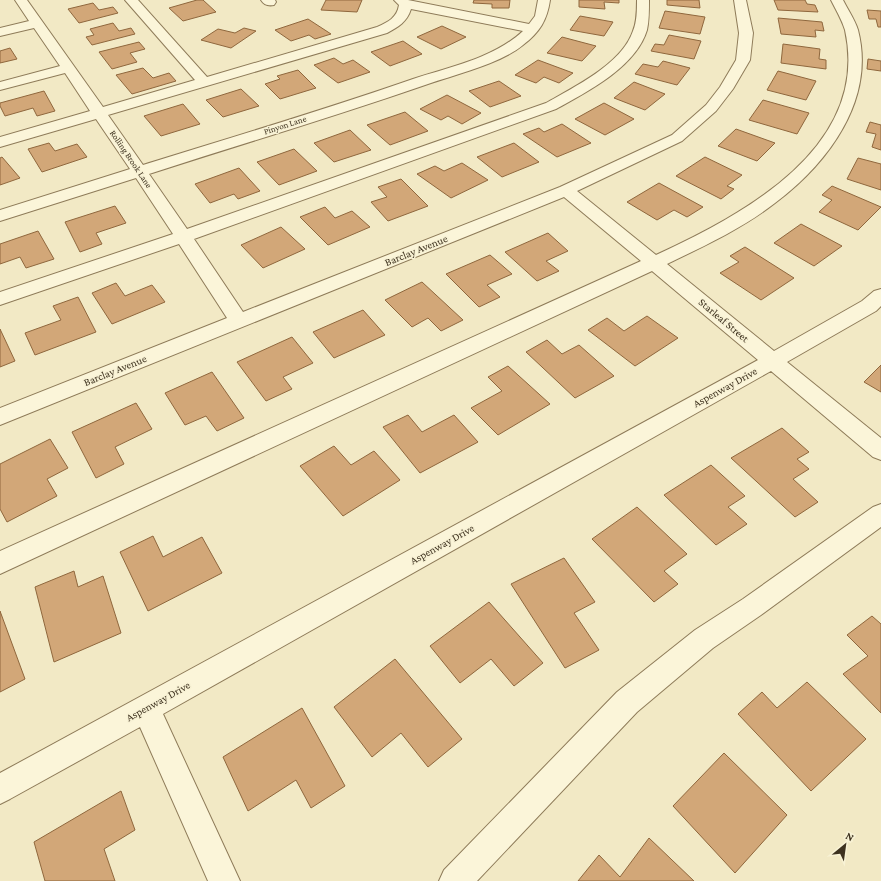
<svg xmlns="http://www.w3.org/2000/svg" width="881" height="881" font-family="'Crimson Pro',serif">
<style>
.building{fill:#d2a778;stroke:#8f673d}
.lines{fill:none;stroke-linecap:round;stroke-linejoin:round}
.minor-casing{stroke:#8e7b59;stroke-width:2}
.minor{fill:#fbf5d9;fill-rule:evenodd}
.labels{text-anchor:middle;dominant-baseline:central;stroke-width:3;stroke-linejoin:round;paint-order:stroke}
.far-street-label{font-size:9px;fill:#3d311e;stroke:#f8f2d5}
.street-label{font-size:11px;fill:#3d311e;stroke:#f8f2d5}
</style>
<rect width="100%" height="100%" fill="#f2e9c5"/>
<path class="building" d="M197,0h6l13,12 -33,9 -14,-13z
M326,0h36l-5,12 -36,-2z
M474,0h36l-1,8h-17v-4l-19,-1z
M579,0h40v3l-15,-1 1,7 -26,-2z
M667,0h32l1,8 -33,-3z
M774,0h31l2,4 8,1 3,7 -40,-2z
M93,3l6,7 14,-3 5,6 -39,10 -11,-14z
M867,10l14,1v16h-3l-2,-8h-7z
M665,11l40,6 -5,17 -41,-6z
M580,16l33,6 -9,14 -34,-6z
M778,18l44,4 2,9 -9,-1 1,7 -35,-3z
M308,19l23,15 -16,5 -6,-4 -18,6 -16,-11z
M113,23l6,8 12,-3 4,6 -43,11 -6,-8 8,-2 -4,-6z
M442,26l24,11 -25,12 -24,-12z
M244,28l12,3 -25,17 -30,-8 17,-11 17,4z
M669,35l32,6 -7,18 -43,-8 4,-7 9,1z
M562,37l34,9 -14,15 -35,-8z
M403,41l19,13 -32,12 -19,-14z
M139,42l6,7 -15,4 7,9 -25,7 -13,-17z
M783,44l37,5 -1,10 7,1v9l-45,-6z
M10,48l7,11 -17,4v-12z
M334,58l9,6 10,-4 17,12 -32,11 -24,-18z
M868,59l13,2v10l-14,-2z
M538,60l35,13 -14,10 -15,-6 -8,6 -21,-8z
M663,61l27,7 -13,17 -42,-11 8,-10 15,3z
M143,68l10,10 16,-5 7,8 -44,13 -16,-19z
M298,70l18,18 -36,11 -15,-15 15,-5 -3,-3z
M778,71l38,10 -10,19 -39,-10z
M499,81l22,15 -31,11 -21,-16z
M634,82l31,12 -20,16 -31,-12z
M241,89l18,17 -36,11 -17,-17z
M44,91l11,20 -18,5 -4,-8 -28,8 -5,-10v-3z
M447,95l34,18 -19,11 -14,-8 -7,4 -21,-11z
M763,100l46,13 -12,21 -48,-14z
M604,103l30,16 -29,16 -30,-16z
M183,104l17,20 -39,12 -17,-20z
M405,112l23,19 -38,14 -23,-20z
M870,122l11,3v25l-9,-3 4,-13 -10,-2z
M562,124l29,19 -34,14 -34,-23 16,-6 5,4z
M736,129l39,14 -18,18 -39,-15z
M350,130l21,20 -37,12 -20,-19z
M49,143l6,8 22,-7 10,13 -45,15 -14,-23z
M514,143l25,19 -37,15 -25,-20z
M294,149l23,22 -38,14 -22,-23z
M2,157l18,21 -20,7v-27z
M705,157l37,18 -15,11 7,3 -13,10 -45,-23z
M858,158l23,6v26l-34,-11z
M462,163l26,17 -37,18 -34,-24 18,-8 9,5z
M239,168l21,23 -22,8 -4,-5 -24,9 -15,-19z
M401,179l27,27 -40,15 -17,-19 16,-5 -9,-10z
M659,183l44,24 -16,10 -13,-7 -17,10 -30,-18z
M832,186l49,21 -23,23 -39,-18 13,-12 -10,-5z
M115,206l11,17 -30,10 6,11 -22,8 -15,-30z
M325,207l10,11 17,-7 18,16 -42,18 -28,-28z
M801,224l41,22 -28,20 -40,-23z
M281,227l24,22 -42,19 -22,-23z
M38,231l16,28 -28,9 -6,-11 -20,7v-20z
M548,233l20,18 -22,10 13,10 -22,10 -32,-29z
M745,247l49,31 -33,22 -41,-27 19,-11 -9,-6z
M490,255l22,19 -25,11 13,12 -21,10 -33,-33z
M422,282l41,38 -22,11 -13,-13 -16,9 -27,-27z
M116,283l9,13 27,-11 13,17 -53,22 -20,-31z
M78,297l18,35 -61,23 -10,-22 36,-13 -8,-14z
M363,310l22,25 -51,23 -21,-26z
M647,316l31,22 -43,28 -47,-36 19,-12 17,13z
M0,329l15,32 -15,6z
M292,337l21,26 -30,14 9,12 -26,12 -29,-39z
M547,340l15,14 17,-9 35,31 -39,22 -49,-46z
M881,365v27l-17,-10z
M508,366l42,38 -52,31 -27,-27 31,-17 -14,-14z
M212,372l32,46 -27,13 -11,-15 -21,9 -20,-32z
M136,403l16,26 -37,18 9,17 -28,14 -24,-46z
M408,415l14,17 32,-17 24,27 -58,31 -37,-46z
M782,428l27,24 -12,7 12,10 -16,10 25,23 -23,15 -64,-59z
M50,439l18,29 -21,11 10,17 -50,26 -7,-13v-45z
M334,446l17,19 23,-14 26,29 -57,36 -43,-50z
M711,465l34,31 -17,11 19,17 -31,21 -52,-50z
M637,507l50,47 -23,17 14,13 -24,18 -62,-63z
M153,536l10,21 39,-20 20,36 -74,38 -28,-59z
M564,558l31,44 -21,11 25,37 -34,18 -54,-84z
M74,571l4,16 25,-11 18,57 -67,29 -19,-75z
M489,602l54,61 -29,23 -23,-27 -31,24 -30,-37z
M0,611l25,68 -25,13z
M872,616l9,8v89l-38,-39 25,-18 -21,-21z
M395,659l67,80 -34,28 -27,-34 -29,24 -38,-50z
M807,682l59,57 -55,52 -73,-77 24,-22 15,16z
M302,708l43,78 -34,22 -15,-28 -48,31 -25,-54z
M724,753l63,62 -52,58 -62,-67z
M121,791l14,39 -31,19 11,32h-70l-11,-39z
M649,838l45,43h-116l21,-26 21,22z"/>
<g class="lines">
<g class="minor-casing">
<path id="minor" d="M15,0h12l76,107 92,-27 -70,-80h13l69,77 170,-50c11,-5 20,-9 22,-22l-5,-5h14l121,24 6,-8 3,-16h12c-3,20 -10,32 -27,45 -23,19 -66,29 -95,39 -92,32 -186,60 -279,90l38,55 359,-126c28,-16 76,-39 87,-72 4,-9 4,-21 4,-31h12c0,10 0,21 -2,30 -11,37 -60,62 -91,79l-362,130 49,73 317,-125 112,-52 34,-30 14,-18 16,-27 3,-27 -5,-33h12l7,33 -3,27 -17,29 -17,22 -34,30 -105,50 79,64c87,-40 215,-108 189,-225 -3,-10 -9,-20 -14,-30h12c5,10 12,20 15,30 18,70 -30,133 -83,173 -32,25 -71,43 -108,61l107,87 88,-50 12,-10 7,-2v17l-5,5 -89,51 94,76v22l-8,-3 -102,-86 -608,343 77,167h-32l-68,-154 -130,72 -10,5v-31l758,-413 -106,-89 -652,303v-23l641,-290 -77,-64 -564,228v-17l227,-90 -48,-74 -179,61v-13l173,-58 -37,-56 -136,43v-11l130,-41 -34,-50 -96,28v-10l90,-26 -25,-38 -65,17v-8l60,-16 -26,-38 -34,8v-8l29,-7zM411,9l112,22c-29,27 -73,36 -110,48 -89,31 -180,58 -270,86l-35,-50 279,-82c11,-6 20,-11 24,-24z
M261,0h14l1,2 -2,3c-5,1 -10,0 -13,-5z
M881,504v23l-120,88 -48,33 -76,64 -160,169h-38l5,-11 173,-178 78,-62 48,-31 130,-92z"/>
</g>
<use href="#minor" class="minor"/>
</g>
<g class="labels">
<g class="far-street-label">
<text transform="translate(285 125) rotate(-18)">Pinyon Lane</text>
<text transform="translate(131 159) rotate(56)">Rolling Brook Lane</text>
</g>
<g class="street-label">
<text transform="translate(416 250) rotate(-22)">Barclay Avenue</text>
<text transform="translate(724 320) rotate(40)">Starleaf Street</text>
<text transform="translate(115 370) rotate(-22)">Barclay Avenue</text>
<text transform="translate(725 387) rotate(-29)">Aspenway Drive</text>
<text transform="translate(442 544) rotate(-29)">Aspenway Drive</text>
<text transform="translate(158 701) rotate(-29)">Aspenway Drive</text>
</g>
</g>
<g transform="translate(845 845) rotate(29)" stroke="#f8f2d5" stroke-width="3" paint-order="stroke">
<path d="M0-3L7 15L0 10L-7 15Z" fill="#3d311e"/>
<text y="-6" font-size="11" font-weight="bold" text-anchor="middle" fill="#3d311e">N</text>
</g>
</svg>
